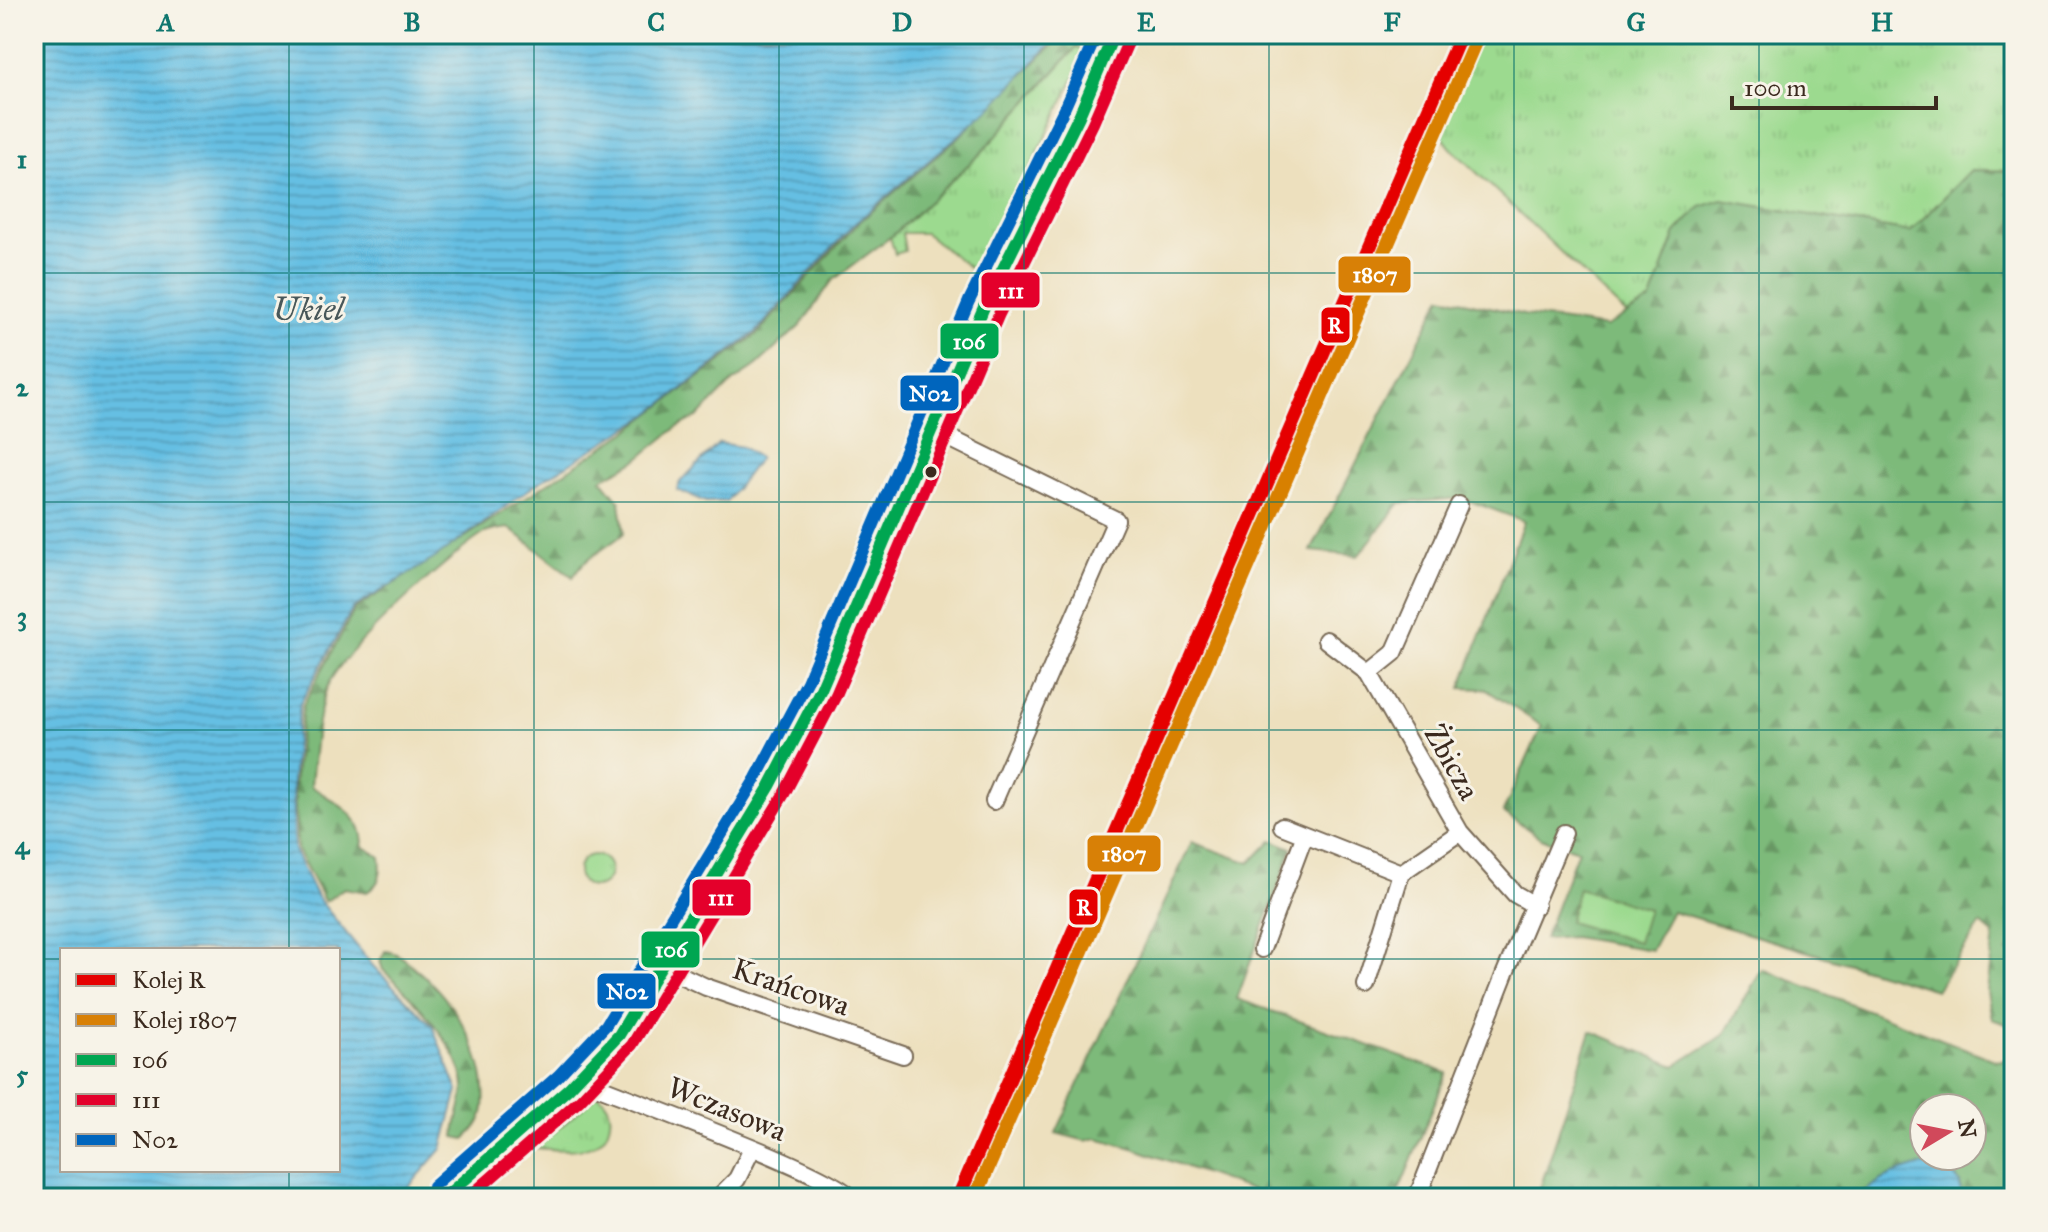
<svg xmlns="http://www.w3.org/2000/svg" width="2048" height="1232" font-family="'IM FELL Great Primer',serif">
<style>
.grass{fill:url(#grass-tufts);stroke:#6c8256;stroke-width:2}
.forest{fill:url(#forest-firs);stroke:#5c724c;stroke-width:2;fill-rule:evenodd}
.pitch{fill:#9cda8f;stroke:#6c8256;stroke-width:2}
.water{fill:url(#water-rules);stroke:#507480;stroke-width:2;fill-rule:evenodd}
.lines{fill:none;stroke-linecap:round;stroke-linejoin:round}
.street-casing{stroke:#796a56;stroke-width:20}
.secondary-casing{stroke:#796a56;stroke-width:26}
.street{stroke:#fff;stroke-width:16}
.secondary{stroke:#fff;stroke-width:22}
.bus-1-casing{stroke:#f7f3e8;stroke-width:18}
.bus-2-casing{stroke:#f7f3e8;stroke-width:18}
.bus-3-casing{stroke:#f7f3e8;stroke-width:18}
.bus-1{stroke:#00a651;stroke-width:12}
.bus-2{stroke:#e4002b;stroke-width:12}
.bus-3{stroke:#0065bd;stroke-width:12}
.rail-1-casing{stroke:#f7f3e8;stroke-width:20}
.rail-2-casing{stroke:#f7f3e8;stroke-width:20}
.rail-1{stroke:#e50000;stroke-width:14}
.rail-2{stroke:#d88006;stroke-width:14}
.grid{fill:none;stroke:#0f766e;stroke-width:2;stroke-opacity:0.55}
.bus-dot{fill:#3b2a1e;stroke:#f7f3e8;stroke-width:3}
.labels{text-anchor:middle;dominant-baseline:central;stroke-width:6;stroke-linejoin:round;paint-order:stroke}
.street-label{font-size:30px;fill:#3b2a1e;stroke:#f7f3e8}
.water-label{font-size:32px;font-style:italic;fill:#485759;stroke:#f7f3e8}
.line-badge{stroke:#f7f3e8;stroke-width:3}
.badge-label{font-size:22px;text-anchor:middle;font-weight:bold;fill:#fff}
.neatline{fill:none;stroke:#0f766e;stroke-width:3}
.grid-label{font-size:26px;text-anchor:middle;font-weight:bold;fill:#0f766e}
</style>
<defs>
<pattern id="grass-tufts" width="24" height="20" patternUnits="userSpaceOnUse" patternTransform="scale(2)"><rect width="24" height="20" fill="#9cda8f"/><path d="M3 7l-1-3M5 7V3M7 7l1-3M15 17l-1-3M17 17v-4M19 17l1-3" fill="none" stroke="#87bb7b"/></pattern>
<pattern id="forest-firs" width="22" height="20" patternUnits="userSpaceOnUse" patternTransform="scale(2)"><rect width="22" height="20" fill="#7dba7a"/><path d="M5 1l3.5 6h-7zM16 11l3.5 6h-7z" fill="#689763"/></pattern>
<pattern id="water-rules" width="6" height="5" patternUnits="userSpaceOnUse" patternTransform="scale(2)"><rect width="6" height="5" fill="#65bfe3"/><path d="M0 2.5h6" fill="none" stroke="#549bb7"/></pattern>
</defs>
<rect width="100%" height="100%" fill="#f7f3e8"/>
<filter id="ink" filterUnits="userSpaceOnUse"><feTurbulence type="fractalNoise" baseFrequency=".0125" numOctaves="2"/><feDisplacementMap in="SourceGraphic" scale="16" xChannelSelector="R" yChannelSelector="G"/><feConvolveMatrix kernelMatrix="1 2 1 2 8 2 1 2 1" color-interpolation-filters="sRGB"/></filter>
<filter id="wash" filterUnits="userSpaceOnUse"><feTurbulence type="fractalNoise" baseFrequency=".006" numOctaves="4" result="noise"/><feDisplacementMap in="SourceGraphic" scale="32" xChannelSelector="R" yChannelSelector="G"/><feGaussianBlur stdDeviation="1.8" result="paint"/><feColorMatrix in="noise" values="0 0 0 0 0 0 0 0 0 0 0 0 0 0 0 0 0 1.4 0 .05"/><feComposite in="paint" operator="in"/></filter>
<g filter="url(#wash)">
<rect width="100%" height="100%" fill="#ede0be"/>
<path class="grass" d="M1469,34h545v137l-43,-1 -61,62 -188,-32 -46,33 -25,67 -24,15 -176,-167 -20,-26z
M1077,47l10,5 -108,223 -54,-42h-23l3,18 -10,3 -5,-17 91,-84z
M578 871a16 16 0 1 1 32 0a16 16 0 1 1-32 0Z
M598,1094c8,7 14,16 12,27 -4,36 -49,29 -74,27z"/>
<path class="forest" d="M1064,34h24l-107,119 -88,82 -61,46 -31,44 -44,40 -28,20 -30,31 -23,12 -42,34 -33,17 19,23 4,31c-17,16 -39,23 -51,44l-64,-49c-8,1 -17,2 -24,5 -32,19 -141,118 -156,150 -13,29 -15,71 -18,103 24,17 53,28 52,60l17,11c2,16 1,26 -13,35l-23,-4 -19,14 -28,-52 -3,-66 9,-79 52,-96 274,-179 128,-96 100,-110 103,-88z
M1971,170l43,1v856l-22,-8 -5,-27 7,-57 -13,-11 -45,66 -264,-79 -21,39 -78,-13 -29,2 34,-89 -37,-12 -38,-26 39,-86 -57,-37 -24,-1 63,-167 -62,-23 -62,5 -42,53 -47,-5 131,-255 82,19 82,12 45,-27 25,-67 24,-26 22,-7 188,32z
M1272,840l20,8 -55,151 210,74 -51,125h-123l-137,-49 -39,-11 -11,3 -30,-8 136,-291 58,21z
M385,951c13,1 21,9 31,18 38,31 73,87 68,139 -2,14 -9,22 -19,31l-10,-2c0,-18 9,-33 9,-50 -1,-37 -54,-93 -81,-117l-3,-9z
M1762,969l235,92 17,-3v140h-53l-1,-15 -95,7 -6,8h-322l54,-167 84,35 49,-31zM1924,1108h48v48h-48z"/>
<path class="pitch" d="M1578,888l70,21 -10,33 -69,-20z"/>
<path class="water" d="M34,34h1026l-68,73 -139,118 -97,107 -108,83 -113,70 -100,73 -82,50 -53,96 -8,77 2,69 23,47 56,69 59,59 26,66 -16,58 -43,49h-365zM62,950h276v220h-276z
M719,443l23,4 17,11 -32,43 -21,1 -29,-12 3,-8z
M1941,1160l19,23 1,15h-102c18,-22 56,-32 82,-38z"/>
</g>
<g filter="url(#ink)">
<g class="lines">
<g class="street-casing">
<path id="street" d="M931,429l185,91 -122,281
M1326,640l43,33 91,159 55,62 21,12
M1369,673l25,-20 65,-148
M1282,826l119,47 59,-41
M1262,949l42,-112
M663,967l43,20 197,68
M1366,986l35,-113
M579,1079c41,17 256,95 272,119
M718,1198l19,-19 15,-30
M1417,1198l88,-225 59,-140"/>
</g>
<g class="secondary-casing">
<path id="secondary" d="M444,1198l125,-110 50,-53 44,-68 107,-181 51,-97 163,-382 95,-191 35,-82"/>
</g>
<use href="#street" class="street"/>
<use href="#secondary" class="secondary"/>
<g class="bus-1-casing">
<path id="bus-1" d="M444,1198l125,-110 50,-53 151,-249 51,-97 163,-382 95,-191 35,-82"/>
</g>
<g class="bus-2-casing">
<path id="bus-2" d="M468,1198l112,-98 52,-55 152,-251 52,-99 163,-381 94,-191 36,-83"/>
</g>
<g class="bus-3-casing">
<path id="bus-3" d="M433,1186l125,-110 48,-51 150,-247 51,-96 162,-381 95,-192 33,-75"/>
</g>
<use href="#bus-1" class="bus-1"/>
<use href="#bus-2" class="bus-2"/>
<use href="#bus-3" class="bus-3"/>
<g class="rail-1-casing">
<path id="rail-1" d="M958,1198l503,-1164"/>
</g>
<g class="rail-2-casing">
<path id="rail-2" d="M975,1198l501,-1158"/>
</g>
<use href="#rail-1" class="rail-1"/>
<use href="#rail-2" class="rail-2"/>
</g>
</g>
<path class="grid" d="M289,34v916M534,34v1164M779,34v1164M1024,34v1164M1269,34v1164M1514,34v1164M1759,34v1164M34,273h1980M34,502h1980M34,730h1980M34,959h28M338,959h1676M289,1170v28"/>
<circle class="bus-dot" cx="931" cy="472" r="7"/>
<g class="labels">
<g class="street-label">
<text transform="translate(1452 762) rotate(61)">Żbicza</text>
<text transform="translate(791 987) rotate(19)">Krańcowa</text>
<text transform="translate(727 1109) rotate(22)">Wczasowa</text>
</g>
<g class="water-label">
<text x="308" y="309">Ukiel</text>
</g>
</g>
<g class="line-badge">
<rect x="1337" y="255" width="75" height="39" rx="8" fill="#d88006"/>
<rect x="980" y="271" width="61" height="38" rx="8" fill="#e4002b"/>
<rect x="1320" y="306" width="31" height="38" rx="8" fill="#e50000"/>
<rect x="939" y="322" width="61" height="38" rx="8" fill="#00a651"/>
<rect x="899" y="374" width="61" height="38" rx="8" fill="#0065bd"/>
<rect x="1086" y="834" width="76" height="39" rx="8" fill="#d88006"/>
<rect x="691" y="878" width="61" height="39" rx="8" fill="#e4002b"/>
<rect x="1068" y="888" width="31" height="38" rx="8" fill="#e50000"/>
<rect x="640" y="930" width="61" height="39" rx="8" fill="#00a651"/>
<rect x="596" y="972" width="61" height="38" rx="8" fill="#0065bd"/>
</g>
<g class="badge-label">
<text x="1375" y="282">1807</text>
<text x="1011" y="298">111</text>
<text x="1335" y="333">R</text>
<text x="969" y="349">106</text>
<text x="930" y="401">N02</text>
<text x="1124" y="861">1807</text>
<text x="721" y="905">111</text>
<text x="1084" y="915">R</text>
<text x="671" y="957">106</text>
<text x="627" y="999">N02</text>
</g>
<rect width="2048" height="1232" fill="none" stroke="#f7f3e8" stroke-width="88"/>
<rect x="60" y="948" width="280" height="224" fill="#f7f3e8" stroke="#aca397" stroke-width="2"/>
<rect x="76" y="974" width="40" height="12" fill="#e50000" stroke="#aca397" stroke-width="2"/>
<text x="132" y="988" font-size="24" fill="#3b2a1e">Kolej R</text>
<rect x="76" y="1014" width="40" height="12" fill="#d88006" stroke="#aca397" stroke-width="2"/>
<text x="132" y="1028" font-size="24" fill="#3b2a1e">Kolej 1807</text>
<rect x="76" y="1054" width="40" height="12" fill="#00a651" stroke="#aca397" stroke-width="2"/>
<text x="132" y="1068" font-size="24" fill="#3b2a1e">106</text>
<rect x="76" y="1094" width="40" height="12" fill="#e4002b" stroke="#aca397" stroke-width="2"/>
<text x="132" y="1108" font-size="24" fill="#3b2a1e">111</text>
<rect x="76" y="1134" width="40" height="12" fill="#0065bd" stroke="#aca397" stroke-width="2"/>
<text x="132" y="1148" font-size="24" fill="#3b2a1e">N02</text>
<g transform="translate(1948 1132) rotate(80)"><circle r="38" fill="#f7f3e8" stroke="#aca397" stroke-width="2"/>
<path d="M0-6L14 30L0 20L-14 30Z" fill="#d1495b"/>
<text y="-12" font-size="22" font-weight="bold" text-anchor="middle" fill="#3b2a1e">N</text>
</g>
<path d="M1732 96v12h204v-12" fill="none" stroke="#3b2a1e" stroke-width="4"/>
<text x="1744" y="96" font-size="24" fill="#3b2a1e" stroke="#f7f3e8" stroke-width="6" paint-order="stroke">100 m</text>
<rect x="44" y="44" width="1960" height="1144" class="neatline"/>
<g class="grid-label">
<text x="166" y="31">A</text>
<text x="412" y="31">B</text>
<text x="656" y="31">C</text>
<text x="902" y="31">D</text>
<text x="1146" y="31">E</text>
<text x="1392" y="31">F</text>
<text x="1636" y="31">G</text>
<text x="1882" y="31">H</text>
<text x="22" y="168">1</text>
<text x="22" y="396">2</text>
<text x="22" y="625">3</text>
<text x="22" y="854">4</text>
<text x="22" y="1083">5</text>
</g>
</svg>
